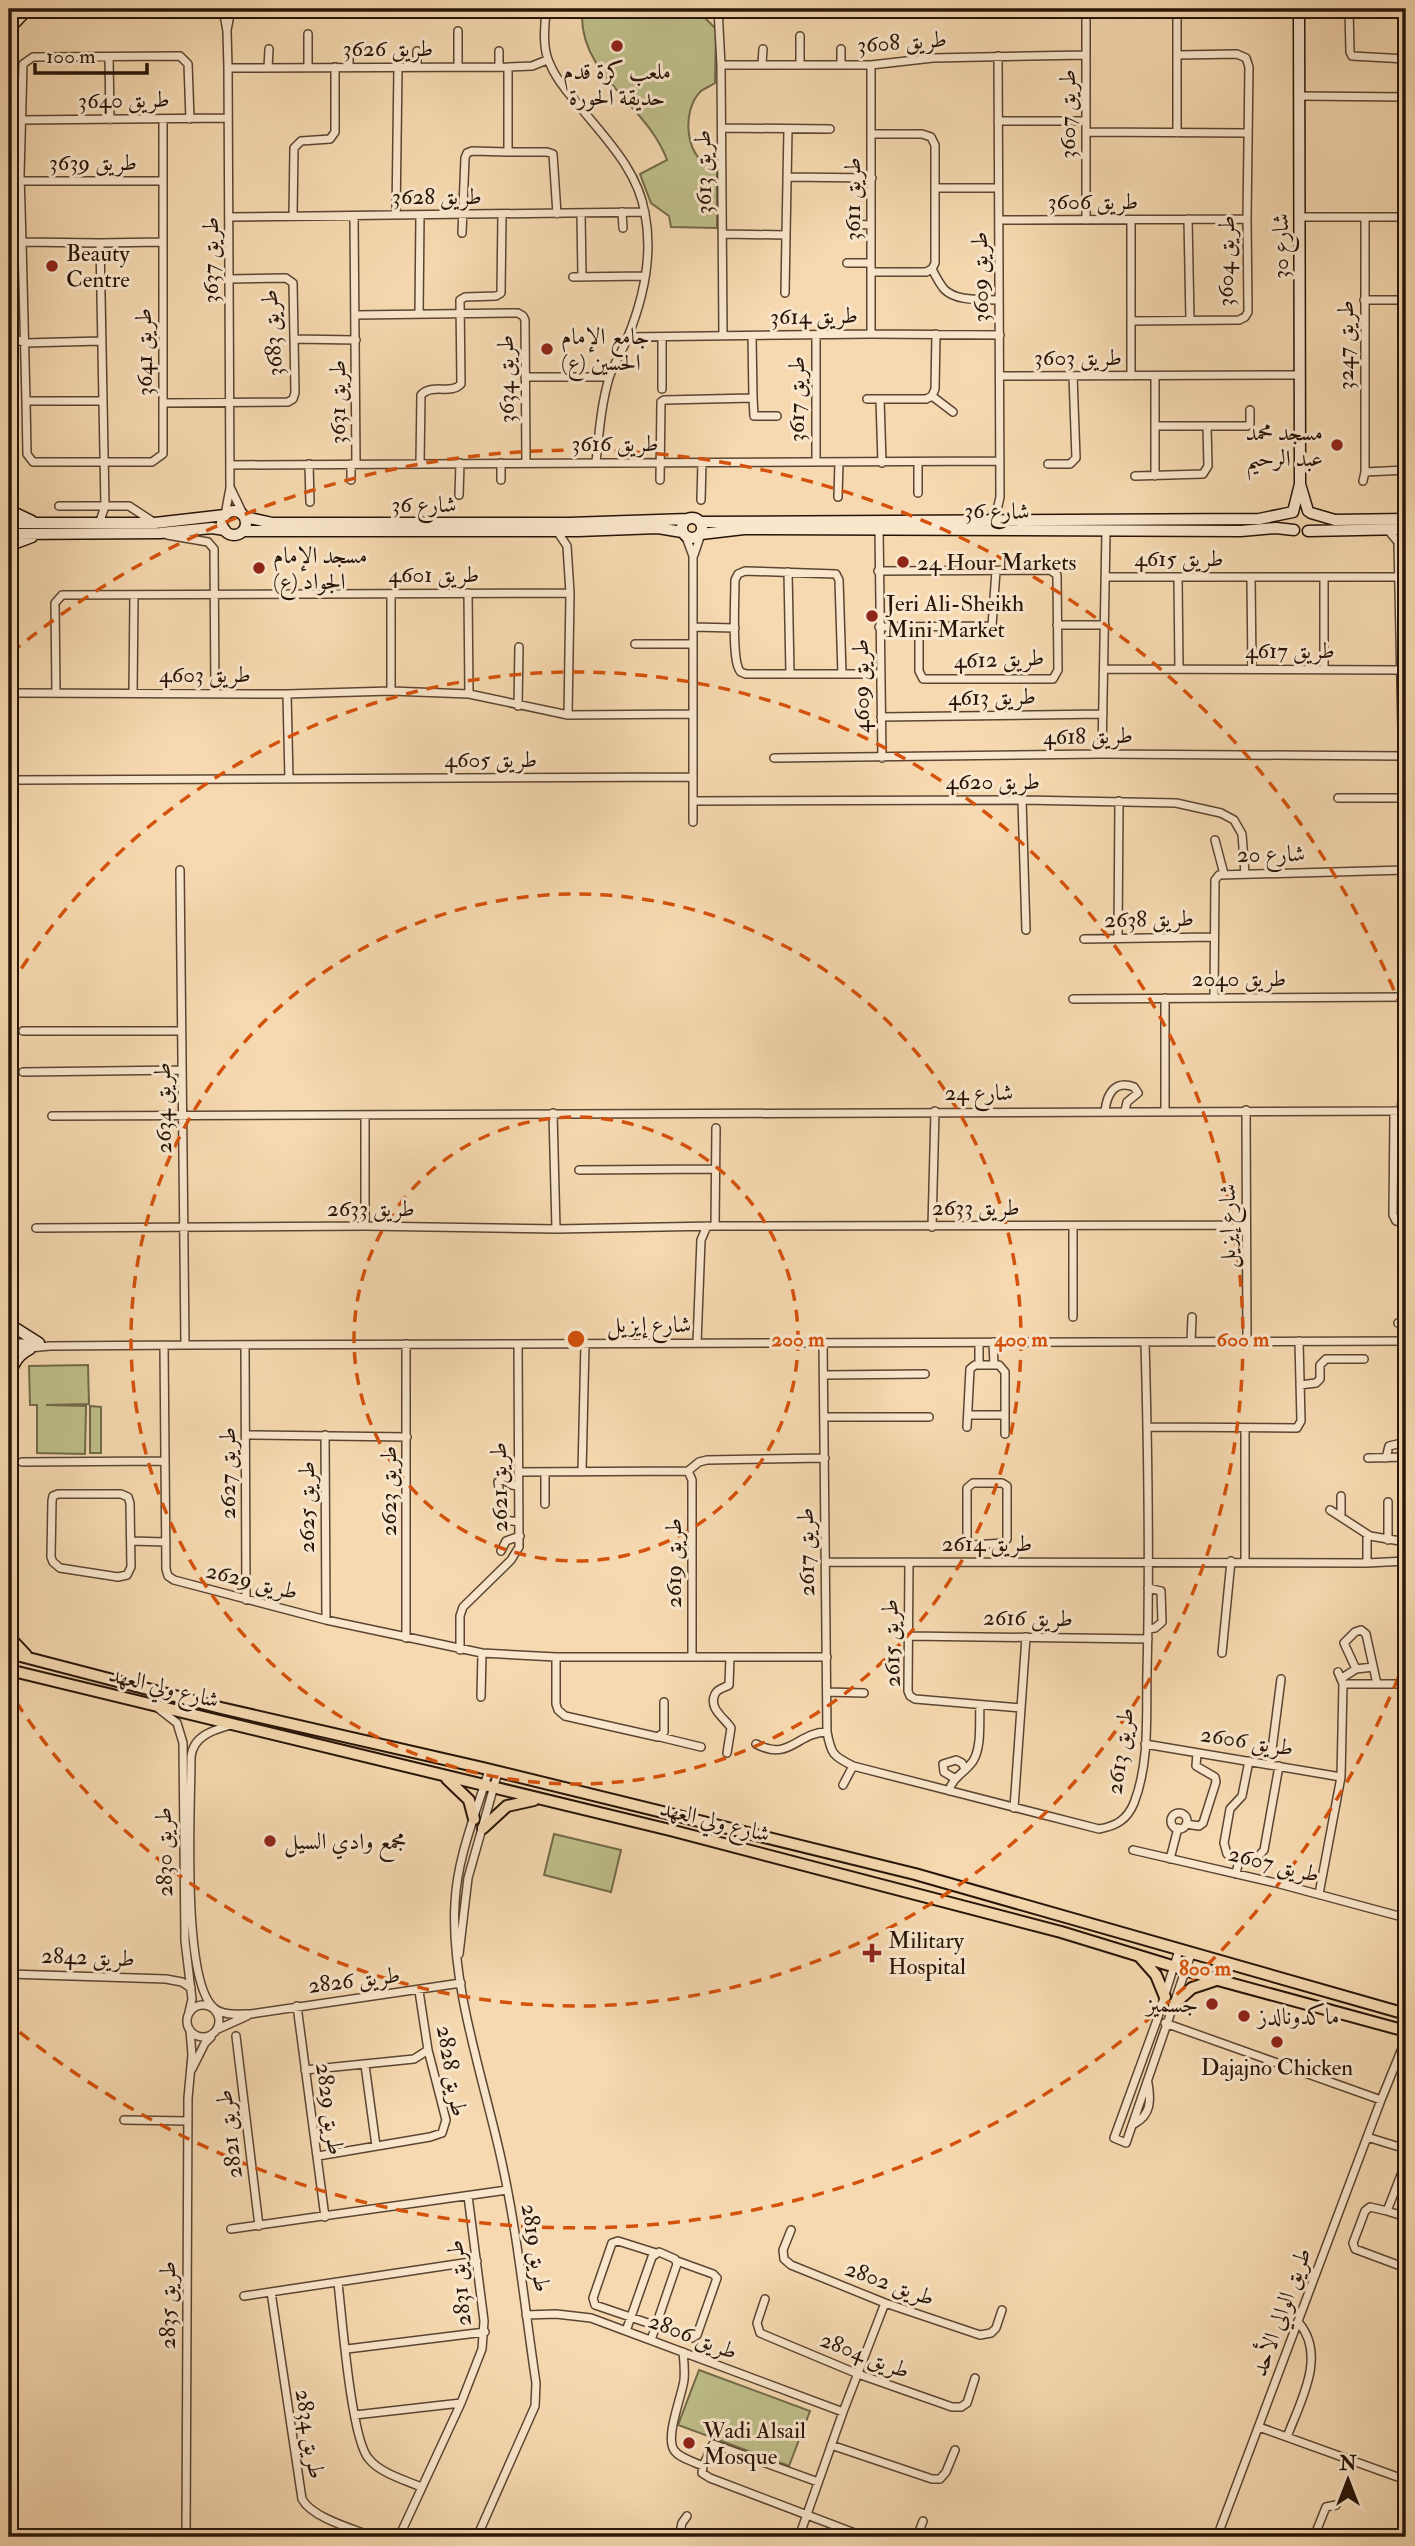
<svg xmlns="http://www.w3.org/2000/svg" width="1415" height="2546" font-family="'IM FELL Double Pica',Amiri,serif">
<style>
.green{fill:#bebf8a;stroke:#726a49;stroke-width:2}
.lines{fill:none;stroke-linecap:round;stroke-linejoin:round}
.street-casing{stroke:#5b4532;stroke-width:10}
.secondary-casing{stroke:#271408;stroke-width:13}
.primary-casing{stroke:#271408;stroke-width:14}
.street{stroke:#f9e6cc;stroke-width:7}
.secondary{stroke:#f9e6cc;stroke-width:10}
.primary{stroke:#f6d9b0;stroke-width:10}
.ring{fill:none;stroke:#d5520c;stroke-width:3.5;stroke-dasharray:12 9}
.poi-dot{fill:#8f2418;stroke:#f9e6cc;stroke-width:2.5}
.labels{text-anchor:middle;dominant-baseline:central;stroke-width:6;stroke-linejoin:round;paint-order:stroke}
.street-label{font-size:23px;fill:#271408;stroke:#f9e6cc}
.poi-label{font-size:23px;fill:#271408;stroke:#f9e6cc;text-anchor:start}
.centre{fill:#d5520c;stroke:#f9e6cc;stroke-width:3.5}
.ring-label{font-size:21px;text-anchor:middle;font-weight:bold;fill:#d5520c;stroke:#f9e6cc;stroke-width:6;stroke-linejoin:round;paint-order:stroke}
</style>
<rect width="100%" height="100%" fill="#f6d9b0"/>
<filter id="stains"><feTurbulence type="fractalNoise" baseFrequency=".00286" numOctaves="4"/><feColorMatrix values="0 0 0 0 .2 0 0 0 0 .09 0 0 0 0 .02 0 0 0 .5 -.17"/></filter>
<radialGradient id="worn" r=".72"><stop offset=".6" stop-color="#630" stop-opacity="0"/><stop offset="1" stop-color="#630" stop-opacity=".3"/></radialGradient>
<path class="green" d="M700,13l16,16 -1,54c-4,3 -10,5 -14,8 -21,20 -16,73 16,77v60l-46,-1 -2,-11 -18,-13 -11,-29 27,-14c-19,-54 -86,-83 -85,-145z
M88,1365l1,39 -43,1 40,1 -1,48 -48,-1v-48h-7l-1,-39z
M90,1406l11,1v46h-11z
M554,1834l67,16 -10,42 -67,-17z
M699,2370l111,41 -21,55 -111,-41z"/>
<g class="lines">
<g class="street-casing">
<path id="street" d="M223,9l4,22 1,37 2,420 -5,27
M546,9c-1,17 -4,37 3,53 6,15 16,28 27,40 27,34 62,67 69,112 8,41 -2,86 -18,125 -5,13 -14,26 -18,39 -8,27 -10,56 -13,84
M718,9l3,56 2,270
M1349,9l1,43 2,4 54,3
M227,30l4,-21
M458,31v36
M841,49v16
M417,51v16
M109,57l1,63
M762,64l1,-15
M800,64v-28
M721,65h150l62,-7 153,-3
M871,65v269
M308,67v-33
M349,67v-18
M499,67v-16
M228,68l280,-1 24,-1 15,-6
M268,68l1,-19
M1299,96l107,1
M21,120l207,-2
M998,121h88
M722,128l108,1
M1086,132l162,1
M1177,133v-114
M872,134h50l9,3 4,8v43
M508,152h39l6,2 4,60
M9,174l11,1
M787,177l85,1
M20,181h142
M622,212l1,16
M581,213l1,64
M293,215l1,-67 7,-7 29,-2 5,-7v-65
M396,215l2,-148
M354,216l2,248
M229,217l416,-5
M1300,217h106
M1188,219l2,101
M999,220l248,-1
M1086,220v-211
M1131,220v156
M850,224l21,1
M462,233l3,-75 2,-5 5,-2 36,1v-85
M723,234l63,1 2,-106
M22,242l4,159h75
M100,243l-78,-1 -2,-67 3,-111 10,-7 147,-1 8,8 2,55
M847,263h24
M932,269c3,6 7,14 12,20 12,13 39,10 55,11
M871,272h55l6,-3 3,-6v-75h62
M573,277l72,-1
M785,293l1,-58
M1364,300h42
M419,314l1,-99
M356,315l162,-2 5,3 2,4 1,143
M1131,321l108,-1 6,-3 3,-5 -1,-93 2,-152 -3,-9 -9,-4 -59,1
M816,335v127
M9,336l16,7 76,-2
M628,337l243,-3 129,1
M662,337v52
M294,339l62,1
M1000,376l300,-1
M525,377h84
M932,396l21,16
M753,398l1,18h23
M867,399h59l6,-3 3,-7 1,-55
M880,399l2,64
M26,401l1,53 6,8h119l11,-8v-335
M164,403l124,-1 5,-3 2,-6 -2,-110 -7,-5 -57,1
M1155,426h92l3,-2v-14
M918,462v31
M420,463l1,-68c11,-12 30,0 40,-11l-1,-84 5,-3 31,-1 5,-3 1,-78
M501,463v17
M309,464l1,38
M351,464v16
M1048,464h22l6,-6 -3,-82
M230,465l770,-4
M1365,472l41,-2
M1135,476l68,-2 5,-8 -1,-40
M1155,476v-100
M660,480l1,-78 3,-2 89,-2 -1,-62
M1363,481l2,-9v-255
M231,489l12,25
M459,495l1,-32
M838,497l1,-35
M701,500l1,-38
M59,506h70l26,17
M989,520l8,-10 3,-13 -2,-441
M99,524l6,-18 -5,-263 62,-1
M879,529l3,229
M1388,530l10,12 7,328
M557,531l10,15 3,47 -2,122
M167,535l41,7 6,7 1,144
M686,537l7,19v266
M694,555l7,-21
M878,571l172,-1 7,5 1,95 -5,9h-130l-4,-8v-44
M788,572l2,102
M1106,577h294
M1178,578l1,91
M1251,578l1,91
M1324,578v91
M468,593l1,101
M391,594v97
M1057,625h48
M693,627l42,1
M879,627l113,-1 4,-55
M635,644h58
M1104,669l297,1
M842,674l-3,-94 -3,-6 -91,-3 -7,3 -3,6c0,20 -3,71 3,87 2,6 3,5 8,7 45,0 90,0 134,0
M19,693l268,1 104,-3 78,3 99,21 125,-1
M56,693l-1,-90 7,-8 508,-2
M133,693l1,-98
M287,694l2,85
M518,706l1,-59
M881,717l222,-3
M1102,754l4,-223
M774,758l328,-4 301,2
M17,780l676,-3
M1338,798h65
M1022,800l4,130
M693,801l329,-1 154,3 45,10 13,7 8,14 3,40
M1215,840l9,34
M180,870l5,475
M1118,938l1,-137
M1084,939l130,-2
M1214,998l1,-118 4,-5 187,-5
M1073,999l333,-2
M23,1031h158
M23,1072l159,-2
M1165,1110v-112
M1246,1110l1,232
M1105,1111c2,-18 10,-31 29,-24l4,6 -11,9 -2,9
M1394,1111l-1,104 3,6 10,3
M1401,1111l2,-20 3,-4
M553,1113l3,116
M52,1116l1354,-5
M579,1170l136,-1
M365,1226v-111
M715,1226l1,-98
M1073,1226v91
M932,1227l3,-116
M36,1228l329,-2 191,3 159,-3 531,-1
M1398,1323h8
M993,1342l1,23
M1191,1342l1,-25
M9,1343h27
M697,1343l4,-103 6,-14
M823,1343l4,389c4,22 6,24 26,34l246,63c17,-3 28,-9 35,-26 16,-41 12,-89 13,-132 3,-110 1,-220 -2,-329
M406,1344v294
M164,1345l2,224 2,7 6,4 152,40 156,33 74,4h271
M245,1345l1,255
M9,1350l41,-4 135,-1 1221,-4
M979,1365v-22
M824,1375l101,-1
M1300,1385l16,-2 4,-4v-14l6,-6h38
M968,1415h37
M824,1417h105
M967,1427l3,-58 5,-4h24l6,7v62
M1147,1427l150,1 4,-7 -2,-80
M1245,1429v132
M246,1435l161,2
M325,1435l1,185
M1368,1458l38,-1
M1386,1458l3,-12 17,-4
M22,1462l142,-1
M688,1471l11,-9 8,-2 118,-2
M518,1472l170,-1 4,9v176
M545,1472v32
M582,1472l3,-128
M973,1483h29l5,3v53l-3,4 -32,2 -5,-3v-54z
M518,1486l-6,-1 -8,-5 -6,2 6,38 15,2
M58,1494h63l7,3 2,6 1,64 -4,8 -9,2 -58,-9 -7,-6 -2,-5 1,-56 1,-5z
M1341,1496v21
M1330,1510l40,26 36,6
M1388,1540v-38
M131,1541l35,1
M501,1551l5,-10 14,-5
M826,1562l541,1 39,-2
M909,1562l-1,129 2,5 5,3 106,9
M1367,1563v-29
M1148,1629l7,-1 7,-6 -1,-31 -13,-3
M907,1636l241,3
M460,1650v-34l3,-9 48,-47 8,-13 -1,-203
M1222,1653l9,-92
M556,1657v47l2,6 7,6 93,21 6,-5v-30
M1356,1669l-12,-26 11,-11 6,-2 5,4 11,50
M1342,1678l14,-9 17,-2
M1343,1684h63
M827,1692l37,1
M481,1697l1,-44
M159,1709l18,14 6,20 2,198 7,58 -3,13
M231,1725c-18,5 -38,11 -40,32 0,48 -10,223 23,251 9,8 25,6 37,6l210,-31
M660,1737l41,10
M756,1744c34,18 41,-12 71,-12
M1145,1744l196,33
M727,1753l4,-25c-6,-10 -23,-19 -16,-34 2,-5 11,-7 14,-9l1,-28
M1270,1765l11,-86
M954,1778l-10,-6 -1,-8 13,-4 6,3 3,6
M843,1785l10,-19
M949,1791c4,-15 16,-18 24,-30 9,-14 6,-40 7,-56
M1014,1808l12,-171
M1171 1821a8 8 0 1 1 16 0a8 8 0 1 1-16 0Z
M1186,1824l13,2 4,-3 13,-41 -1,-5 -19,-11 1,-13
M1133,1850l147,34 126,34
M1170,1859l8,-31
M1239,1860l-12,-6 -3,-11 6,-34 12,-13 7,-35
M1236,1874l3,-14 17,-1 8,-9 15,-84
M1319,1894l22,-117 2,-93 -5,-12
M1179,1950l-22,70 -43,118 12,5 65,-189
M459,1954l9,-76 30,-106
M9,1974l157,5 16,3 9,6
M187 2021a16 16 0 1 1 32 0a16 16 0 1 1-32 0Z
M297,2006l28,211
M1165,2023l216,77
M218,2029l29,-13
M236,2036l23,190
M365,2065l11,81
M192,2069l13,-26 6,-6
M305,2070l109,-11 14,-9
M124,2120l64,1
M1134,2124c17,-9 17,-23 14,-41
M1367,2137l39,12
M318,2156l112,-19 12,-4 4,-13 -18,-70 -9,-59
M1406,2162l-19,49 19,6
M1387,2211l-17,-4 -5,4 -12,32 2,6 51,19
M231,2229l276,-39
M791,2230l-8,20 1,9 7,6 94,38 95,32 11,-2 5,-5 6,-18
M656,2253l-38,-12 -6,2 -19,55 2,7 97,33 5,-3 20,-57 -4,-4 -36,-13
M338,2283c4,33 13,157 31,176 11,14 36,21 52,28
M271,2292l31,207c10,19 52,30 72,38
M244,2296l233,-35
M765,2299l-8,24 3,10 98,41 94,33h9l6,-4 8,-25
M526,2315l30,-1 35,4 252,94
M626,2331l26,-74 7,-5 16,7 2,5 -26,76
M347,2349l138,-17
M683,2352c1,10 2,18 1,28 -2,16 -19,56 -10,70 5,8 20,12 29,16
M355,2415l106,-12
M1259,2427l147,53
M1287,2437c13,-35 40,-81 12,-114
M831,2445l101,34h8l6,-7 9,-22
M818,2482l-105,-38 -10,22 -1,7 8,5 155,59
M186,2537l2,-439 4,-43 -2,-25
M399,2537l62,-134 21,-54 2,-28 -16,-125
M477,2537l58,-131 1,-23c-11,-73 -18,-147 -34,-220 -17,-80 -52,-178 -47,-260 2,-45 21,-90 34,-133
M679,2537l3,-14 5,-7
M799,2537l44,-125 42,-109
M917,2537l6,-16
M1217,2537l164,-437 22,-54
M1314,2537l12,-30 10,-2"/>
</g>
<g class="secondary-casing">
<path id="secondary" d="M235,9l193,2 168,-2
M669,9l42,2 6,-2
M821,9l30,2 22,-2
M1299,9l1,475 8,27
M9,16l2,-7
M9,29l19,-20
M9,506l6,7 17,8
M222 523a12 12 0 1 1 24 0a12 12 0 1 1-24 0Z
M1311,513l24,7 71,-1
M245,517l27,6h297l119,-4
M682 528a10 10 0 1 1 20 0a10 10 0 1 1-20 0Z
M700,522l559,-3 34,-7 7,-28
M9,523h146l70,-8
M243,531h335l80,-3 24,4
M1308,531l98,-2
M9,534l151,-1 52,-5 13,2
M701,534l43,-5 497,2 35,-3 18,2
M9,550l7,-7 16,-6
M9,1324l30,19
M9,1385c2,-16 5,-28 21,-36"/>
</g>
<g class="primary-casing">
<path id="primary" d="M9,1637l17,18
M9,1653l212,55 262,60 432,106 491,140
M9,1670l661,160 391,102 157,48 188,51
M447,1779l22,21 5,19
M483,1828l24,-22 27,-6
M1140,1957l16,18 9,22
M1174,2004l18,-16 24,-8"/>
</g>
<use href="#street" class="street"/>
<use href="#secondary" class="secondary"/>
<use href="#primary" class="primary"/>
</g>
<g class="ring">
<circle cx="576" cy="1339" r="222"/>
<circle cx="576" cy="1339" r="445"/>
<path d="M10 986A667 667 0 1 1 10 1692"/>
<path d="M1406 1658A889 889 0 0 1 11 2025M11 653A889 889 0 0 1 1406 1020"/>
</g>
<g class="poi-dot">
<circle cx="617" cy="46" r="7"/>
<circle cx="52" cy="266" r="7"/>
<circle cx="547" cy="349" r="7"/>
<circle cx="1337" cy="445" r="7"/>
<circle cx="903" cy="562" r="7"/>
<circle cx="259" cy="568" r="7"/>
<circle cx="872" cy="616" r="7"/>
<circle cx="270" cy="1841" r="7"/>
<path d="M868.5 1942.5h7v7h7v7h-7v7h-7v-7h-7v-7h7z"/>
<circle cx="1212" cy="2004" r="7"/>
<circle cx="1244" cy="2016" r="7"/>
<circle cx="1277" cy="2042" r="7"/>
<circle cx="689" cy="2443" r="7"/>
</g>
<g class="labels">
<g class="street-label">
<text transform="translate(902 42) rotate(-4)">طريق 3608</text>
<text x="388" y="48">طريق 3626</text>
<text transform="translate(124 100) rotate(-1)">طريق 3640</text>
<text transform="translate(1067 114) rotate(-90)">طريق 3607</text>
<text x="93" y="162">طريق 3639</text>
<text transform="translate(703 172) rotate(-91)">طريق 3613</text>
<text x="437" y="196">طريق 3628</text>
<text transform="translate(852 199) rotate(-90)">طريق 3611</text>
<text x="1093" y="201">طريق 3606</text>
<text transform="translate(1280 246) rotate(-90)">شارع 30</text>
<text transform="translate(210 260) rotate(-90)">طريق 3637</text>
<text transform="translate(1226 261) rotate(-89)">طريق 3604</text>
<text transform="translate(980 277) rotate(-91)">طريق 3609</text>
<text transform="translate(814 316) rotate(-1)">طريق 3614</text>
<text transform="translate(272 333) rotate(-94)">طريق 3683</text>
<text transform="translate(1345 345) rotate(-90)">طريق 3247</text>
<text transform="translate(144 352) rotate(-91)">طريق 3641</text>
<text x="1078" y="357">طريق 3603</text>
<text transform="translate(506 379) rotate(-91)">طريق 3634</text>
<text transform="translate(796 399) rotate(-90)">طريق 3617</text>
<text transform="translate(337 402) rotate(-90)">طريق 3631</text>
<text x="615" y="443">طريق 3616</text>
<text x="424" y="504">شارع 36</text>
<text transform="translate(997 511) rotate(1)">شارع 36</text>
<text x="1179" y="558">طريق 4615</text>
<text x="434" y="574">طريق 4601</text>
<text x="1290" y="650">طريق 4617</text>
<text transform="translate(999 659) rotate(-2)">طريق 4612</text>
<text x="205" y="674">طريق 4603</text>
<text transform="translate(861 686) rotate(-91)">طريق 4609</text>
<text transform="translate(992 697) rotate(-1)">طريق 4613</text>
<text transform="translate(1088 736) rotate(-1)">طريق 4618</text>
<text x="491" y="759">طريق 4605</text>
<text x="993" y="781">طريق 4620</text>
<text transform="translate(1271 854) rotate(-1)">شارع 20</text>
<text transform="translate(1149 919) rotate(-1)">طريق 2638</text>
<text x="1239" y="978">طريق 2040</text>
<text x="979" y="1092">شارع 24</text>
<text transform="translate(163 1108) rotate(-91)">طريق 2634</text>
<text x="976" y="1207">طريق 2633</text>
<text x="371" y="1208">طريق 2633</text>
<text transform="translate(1227 1226) rotate(-90)">شارع إيزيل</text>
<text x="649" y="1324">شارع إيزيل</text>
<text transform="translate(227 1473) rotate(-90)">طريق 2627</text>
<text transform="translate(499 1487) rotate(-91)">طريق 2621</text>
<text transform="translate(388 1491) rotate(-90)">طريق 2623</text>
<text transform="translate(306 1507) rotate(-90)">طريق 2625</text>
<text x="987" y="1543">طريق 2614</text>
<text transform="translate(806 1552) rotate(-91)">طريق 2617</text>
<text transform="translate(673 1563) rotate(-90)">طريق 2619</text>
<text transform="translate(252 1581) rotate(14)">طريق 2629</text>
<text transform="translate(1028 1618) rotate(1)">طريق 2616</text>
<text transform="translate(891 1643) rotate(-92)">طريق 2615</text>
<text transform="translate(164 1687) rotate(14)">شارع ولي العهد</text>
<text transform="translate(1247 1741) rotate(9)">طريق 2606</text>
<text transform="translate(1120 1751) rotate(-82)">طريق 2613</text>
<text transform="translate(715 1821) rotate(14)">شارع ولي العهد</text>
<text transform="translate(164 1852) rotate(-91)">طريق 2830</text>
<text transform="translate(1274 1864) rotate(14)">طريق 2607</text>
<text transform="translate(88 1957) rotate(2)">طريق 2842</text>
<text transform="translate(354 1980) rotate(-7)">طريق 2826</text>
<text transform="translate(452 2071) rotate(80)">طريق 2828</text>
<text transform="translate(330 2109) rotate(82)">طريق 2829</text>
<text transform="translate(229 2134) rotate(-97)">طريق 2821</text>
<text transform="translate(536 2248) rotate(81)">طريق 2819</text>
<text transform="translate(459 2283) rotate(-96)">طريق 2831</text>
<text transform="translate(890 2283) rotate(20)">طريق 2802</text>
<text transform="translate(167 2305) rotate(-90)">طريق 2835</text>
<text transform="translate(1281 2312) rotate(-70)">طريق الوالي الأحد</text>
<text transform="translate(693 2336) rotate(21)">طريق 2806</text>
<text transform="translate(865 2355) rotate(21)">طريق 2804</text>
<text transform="translate(310 2434) rotate(81)">طريق 2834</text>
</g>
<g class="poi-label">
<text x="617" y="71" text-anchor="middle">ملعب كرة قدم<tspan x="617" dy="26">حديقة الحورة</tspan></text>
<text x="66" y="253">Beauty<tspan x="66" dy="26">Centre</tspan></text>
<text x="561" y="336">جامع الإمام<tspan x="561" dy="26">الحسين (ع)</tspan></text>
<text x="1323" y="432" text-anchor="end">مسجد محمد<tspan x="1323" dy="26">عبد الرحيم</tspan></text>
<text x="273" y="555">مسجد الإمام<tspan x="273" dy="26">الجواد (ع)</tspan></text>
<text x="917" y="562">24 Hour Markets</text>
<text x="886" y="603">Jeri Ali-Sheikh<tspan x="886" dy="26">Mini Market</tspan></text>
<text x="284" y="1841">مجمع وادي السيل</text>
<text x="888" y="1940">Military<tspan x="888" dy="26">Hospital</tspan></text>
<text x="1198" y="2004" text-anchor="end">جسميز</text>
<text x="1258" y="2016">ماكدونالدز</text>
<text x="1277" y="2067" text-anchor="middle">Dajajno Chicken</text>
<text x="703" y="2430">Wadi Alsail<tspan x="703" dy="26">Mosque</tspan></text>
</g>
</g>
<circle cx="576" cy="1339" r="10" class="centre"/>
<g class="ring-label">
<text x="798" y="1346">200 m</text>
<text x="1021" y="1346">400 m</text>
<text x="1243" y="1346">600 m</text>
<text x="1205" y="1975">800 m</text>
</g>
<rect width="1415" height="2546" fill="none" stroke="#f6d9b0" stroke-width="35"/>
<rect x="10" y="10" width="1394" height="2525" fill="none" stroke="#271408" stroke-width="3.5"/>
<rect x="18" y="18" width="1380" height="2511" fill="none" stroke="#271408" stroke-width="2"/>
<g transform="translate(1348 2480)" stroke="#f9e6cc" stroke-width="5" paint-order="stroke">
<path d="M0-5L12 26L0 18L-12 26Z" fill="#271408"/>
<text y="-10" font-size="19" font-weight="bold" text-anchor="middle" fill="#271408">N</text>
</g>
<path d="M35 63v10h112v-10" fill="none" stroke="#271408" stroke-width="3.5"/>
<text x="46" y="63" font-size="21" fill="#271408" stroke="#f9e6cc" stroke-width="5" paint-order="stroke">100 m</text>
<rect width="100%" height="100%" filter="url(#stains)"/>
<rect width="100%" height="100%" fill="url(#worn)"/>
</svg>
